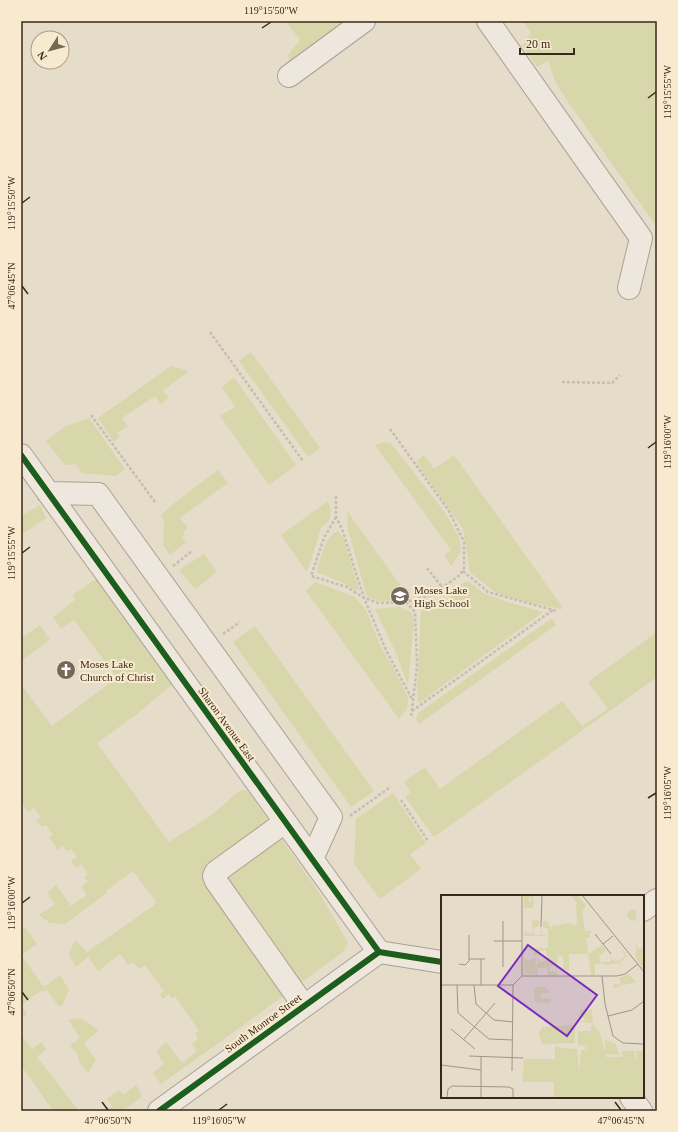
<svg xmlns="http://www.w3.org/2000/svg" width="678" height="1132" font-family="Georgia,serif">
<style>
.green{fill:#d8d6ab}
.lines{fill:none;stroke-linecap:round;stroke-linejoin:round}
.minor-casing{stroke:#aba194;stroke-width:24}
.path{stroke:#c6beb3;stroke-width:2.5;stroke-dasharray:3 2;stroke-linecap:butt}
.minor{stroke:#ede7dd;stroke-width:22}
.cycleway-casing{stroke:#f8eacf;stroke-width:8}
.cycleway{stroke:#1b5e20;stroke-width:6}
.ticks{fill:none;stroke:#3a291b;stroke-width:1.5}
.labels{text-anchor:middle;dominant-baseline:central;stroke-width:4;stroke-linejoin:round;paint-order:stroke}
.poi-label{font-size:11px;fill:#3a291b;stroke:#f8eacf;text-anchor:start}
.street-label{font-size:11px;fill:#3a291b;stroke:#f8eacf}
.inset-road{fill:none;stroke:#a19484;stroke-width:1}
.view{fill:#7b2cbf;fill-opacity:0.15;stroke:#7b2cbf;stroke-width:2}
.inset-edge{fill:none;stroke:#3a291b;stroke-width:2}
.neatline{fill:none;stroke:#3a291b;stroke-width:1.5}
.ticks-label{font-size:10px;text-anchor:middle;fill:#3a291b}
</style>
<rect width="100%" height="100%" fill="#e6dcca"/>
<path class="green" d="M286,21h62l-58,46 -2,-12 12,-15z
M522,21h135v206l-91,-128 -11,-18 -7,-20 -11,6 -14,-21 8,-14z
M251,352l69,96 -12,9 -69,-96z
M171,366l15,4 2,2 -25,18 6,8 -8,6 -6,-8 -33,22 6,8 -11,7 3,3 -6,6 -16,-24z
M234,377l62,88 -27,20 -49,-69 15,-9 -13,-20z
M89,418l36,51 -9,7 -34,-3 -6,-9 -11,1 -19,-24 20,-15z
M384,442l7,1 55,71 13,23 2,15 -10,14 -7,-11 7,-5 -76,-105z
M424,455l10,14 20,-14 109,153 -2,1 -42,-9 -23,-7 -26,-21 -7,-43 -47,-67z
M218,470l10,13 -48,35 8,10 -5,4 1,3 -2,2 4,5 -16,13 -7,-10 1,-23 -3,-7 12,-11z
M328,501l3,10 -2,10 -8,7 -12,39 -3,4 -25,-36z
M40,505l6,13 -25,17v-19z
M347,511l54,75 -3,14 -19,1 -12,-4 -19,-67z
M338,531l5,6 16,53h-4l-14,-8 -24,-10c4,-14 6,-34 21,-41z
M204,554l13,18 -22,17 -16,-19z
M97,578l76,106 -36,30 -40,29 72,99 44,-28 26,-23 8,-1 73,104 28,49 -4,8 -99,73 -84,60 -8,-11 11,-9 -8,-13 10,-9 16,21 15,-12 -5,-7 6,-5 -3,-5 4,-3 -24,-35 -3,3 -3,-5 -6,5 -3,-5 4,-3 -19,-26 -6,4 -6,-7 -5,3 -8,-11 -22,17 -10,-14 -12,10 -7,-13 6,-14 12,12 66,-46 3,-4 -23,-31 -26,19v3l-42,31 -15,-1 -11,-8 16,-11 -8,-11 9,-8 15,21 16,-11 -6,-8 7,-5 -4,-5 4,-3 -7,-10 -5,4 -5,-7 6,-4 -6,-8 -4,2 -4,-5 -5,4 -9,-13 4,-3 -7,-9 -4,2 -6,-7 5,-3 -7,-9 -6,4 -5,-7 -2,1v-122l31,42 65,-48 -43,-58 -13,9 -8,-12 22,-17 -2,-5z
M468,581l17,13 19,7 39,11 -124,91 -1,-2 -1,-11 4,-79 7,-6 16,-3 11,-8 5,-9z
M315,582l40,15 11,13 14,35 20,35 8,18 -1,13h-2l-6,8 -93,-128z
M400,607l12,6 2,10 -6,62 -12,-32 -21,-44z
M552,618l4,7 -137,99 -3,-5 2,-6z
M40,625l10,15 -29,21v-23z
M255,626l119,165 -23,16 -118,-165z
M657,632v45l-223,160 -29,-40 6,-5 -7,-10 21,-15 15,22 122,-88 20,25 26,-17 -20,-27z
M393,793l33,50 -16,11 11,15 -41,30 -26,-35 2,-45z
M25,927l12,17 -16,11v-25z
M21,955l23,32 16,-12 9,15 -6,14 -4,3 -12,-17 -4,2 -1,-2 -21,15 6,9 -6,5z
M80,1018l19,12 -15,13 12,17 -8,13 -10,-13v-5l-8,-10 10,-7 -12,-18z
M21,1035l11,14 10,-7 4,7 -9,8 42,54h-26l-32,-46z
M136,1085l5,9v4l-19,13h-17l7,-5 -5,-7 12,-9 4,5z"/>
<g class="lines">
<g class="minor-casing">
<path id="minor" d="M488,21l153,217 -12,50
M289,76l75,-55
M21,455l358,497 63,10
M48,493l50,1 233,323 -19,42
M285,822l-69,50 -2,4 2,5 88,125
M643,910l14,-10
M631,1097l10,14
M159,1111l220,-159"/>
</g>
<path class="path" d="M210,332l93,129
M562,382l50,1 8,-8
M91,415l64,87
M390,429l59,82 15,31v26l-4,7 -29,20 -25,7
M336,496v21l6,12 22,69 22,52 26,49
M336,517l-12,21 -13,38 36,11 17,11 14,5 28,-1 9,10 2,54 -6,52
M173,566l19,-15
M427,568l15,19
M463,571l25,21 69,19
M223,634l17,-12
M412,711l141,-101
M401,800l27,41
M350,816l39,-28"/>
<use href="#minor" class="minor"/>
<g class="cycleway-casing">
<path id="cycleway" d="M21,455l358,497 63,10
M159,1111l220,-159"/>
</g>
<use href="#cycleway" class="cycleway"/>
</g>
<path class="ticks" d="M262,28l9,-6M648,98l8,-6M22,203l8,-6M22,286l6,8M648,448l8,-6M22,553l8,-6M648,798l8,-5M22,903l8,-6M22,992l6,8M102,1102l6,8M615,1102l6,8M219,1110l8,-6"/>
<defs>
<g id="school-disc" transform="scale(1)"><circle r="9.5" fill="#766858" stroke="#f8eacf"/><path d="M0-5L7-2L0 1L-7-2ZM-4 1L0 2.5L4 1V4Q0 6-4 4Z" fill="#fff"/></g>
<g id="church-disc" transform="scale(1)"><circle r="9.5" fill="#766858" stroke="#f8eacf"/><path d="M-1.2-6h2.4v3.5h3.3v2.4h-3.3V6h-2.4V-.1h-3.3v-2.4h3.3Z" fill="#fff"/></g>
</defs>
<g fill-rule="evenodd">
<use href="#school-disc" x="400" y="596"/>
<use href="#church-disc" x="66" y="670"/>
</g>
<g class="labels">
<g class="poi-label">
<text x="414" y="590">Moses Lake<tspan x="414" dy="13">High School</tspan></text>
<text x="80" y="664">Moses Lake<tspan x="80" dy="13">Church of Christ</tspan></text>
</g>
<g class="street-label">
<text transform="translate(227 724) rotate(54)">Sharon Avenue East</text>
<text transform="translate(263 1023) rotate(-36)">South Monroe Street</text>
</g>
</g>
<g transform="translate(441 895)">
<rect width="203" height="203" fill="#e6dcca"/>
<path d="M88,0v8l3,-2 -2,-6 3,1 1,9 -2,3h-8v-12zM130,1h7l8,10 -4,5 3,21 4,-2 3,2 -3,2 2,3 -5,1 2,16 14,-9 4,6 -7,5 1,6h10l2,-3 5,3 -3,-6 4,6 7,-7 -3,-4 1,-1 4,5 -8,9 5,9 -6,-10 -13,2 -4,-2 -6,1v11h-4l-3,-21h-19v16h-5v5l-1,-18 -5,-2 -1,15 -2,-4h-5v6l7,-1v4h-10v-7h-9v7l-14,-1v-17l2,2 -2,1 4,1 8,-4 -1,7h3v-7l2,5 7,-2 -1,-10 -7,1v4h-6v-5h-7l-2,5v-6l24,-1v-20h-5v-7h4l4,9 1,-4 19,-3 2,3 4,-1 -1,-23zM195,14v12l-6,-1 -3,-5 3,-5zM91,25l8,1 -2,6h-4v8h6l2,-6v6h4v1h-22v-4l9,2zM195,47l2,7 5,-1 1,-5v27l-15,-20 10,13 -3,-5zM188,79l7,8 -24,6 2,-4 8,1 -3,-7zM94,92h12l-2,3 3,-1 2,4h-9l-1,5 13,1 -4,4 -14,-1 -1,-14 5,3zM139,115h12l1,13 -13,-1 6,-2 -6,-5zM128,130l6,1v17l-33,1 -3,-10 3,-7zM150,130h3l6,8 6,24h16v-6h13l-1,8h3l-1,-8h8v46l-90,1v-16h-32l2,-23h31v-12l3,-1 2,2 17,1 2,23 2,-22h6l-3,-2 4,-2 -10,-1v-14h13zM164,145l10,3 5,12 -15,-1z" fill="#d8d6ab"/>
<path class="inset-road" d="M141,0l62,77M100,32l1,-32M154,39l16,20M53,46h28M162,49l10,-8M28,64h16M18,69l6,1 4,-4v-26M62,72v-46M81,81v-81M161,81l3,28 8,32 10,7 21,1M0,90h72l9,-9h95l8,-2 13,-10M16,90l1,28 31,26 24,1M33,90l2,19 18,16 19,2M40,90v-26M167,121l24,-6 12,-9M10,134l24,20M23,144l31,-36M28,161l54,2M0,170l40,5M71,176l1,-86M6,203l1,-9 4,-3 57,1 4,2v9M40,203v-41"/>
<path class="view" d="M87,50l69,50 -30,41 -69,-50z"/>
<rect width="203" height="203" class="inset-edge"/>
</g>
<rect width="678" height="1132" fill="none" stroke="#f8eacf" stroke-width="44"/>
<g transform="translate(50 50) rotate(234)"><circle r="19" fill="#f8eacf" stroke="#ac9d87"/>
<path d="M0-3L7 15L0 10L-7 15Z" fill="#766858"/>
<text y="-6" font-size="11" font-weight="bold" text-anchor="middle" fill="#3a291b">N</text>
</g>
<path d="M520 48v6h54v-6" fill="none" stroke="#3a291b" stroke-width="2"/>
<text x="526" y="48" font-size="12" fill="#3a291b" stroke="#f8eacf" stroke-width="3" paint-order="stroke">20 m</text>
<rect x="22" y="22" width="634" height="1088" class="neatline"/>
<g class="ticks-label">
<text x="271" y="14">119°15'50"W</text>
<text transform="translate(667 92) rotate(-90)" y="4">119°15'55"W</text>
<text transform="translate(11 203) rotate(-90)" y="4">119°15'50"W</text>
<text transform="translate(11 286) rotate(-90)" y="4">47°06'45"N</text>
<text transform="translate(667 442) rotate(-90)" y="4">119°16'00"W</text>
<text transform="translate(11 553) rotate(-90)" y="4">119°15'55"W</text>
<text transform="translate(667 793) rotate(-90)" y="4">119°16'05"W</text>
<text transform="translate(11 903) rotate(-90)" y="4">119°16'00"W</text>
<text transform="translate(11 992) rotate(-90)" y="4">47°06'50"N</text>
<text x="108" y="1124">47°06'50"N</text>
<text x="219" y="1124">119°16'05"W</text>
<text x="621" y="1124">47°06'45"N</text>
</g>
</svg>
